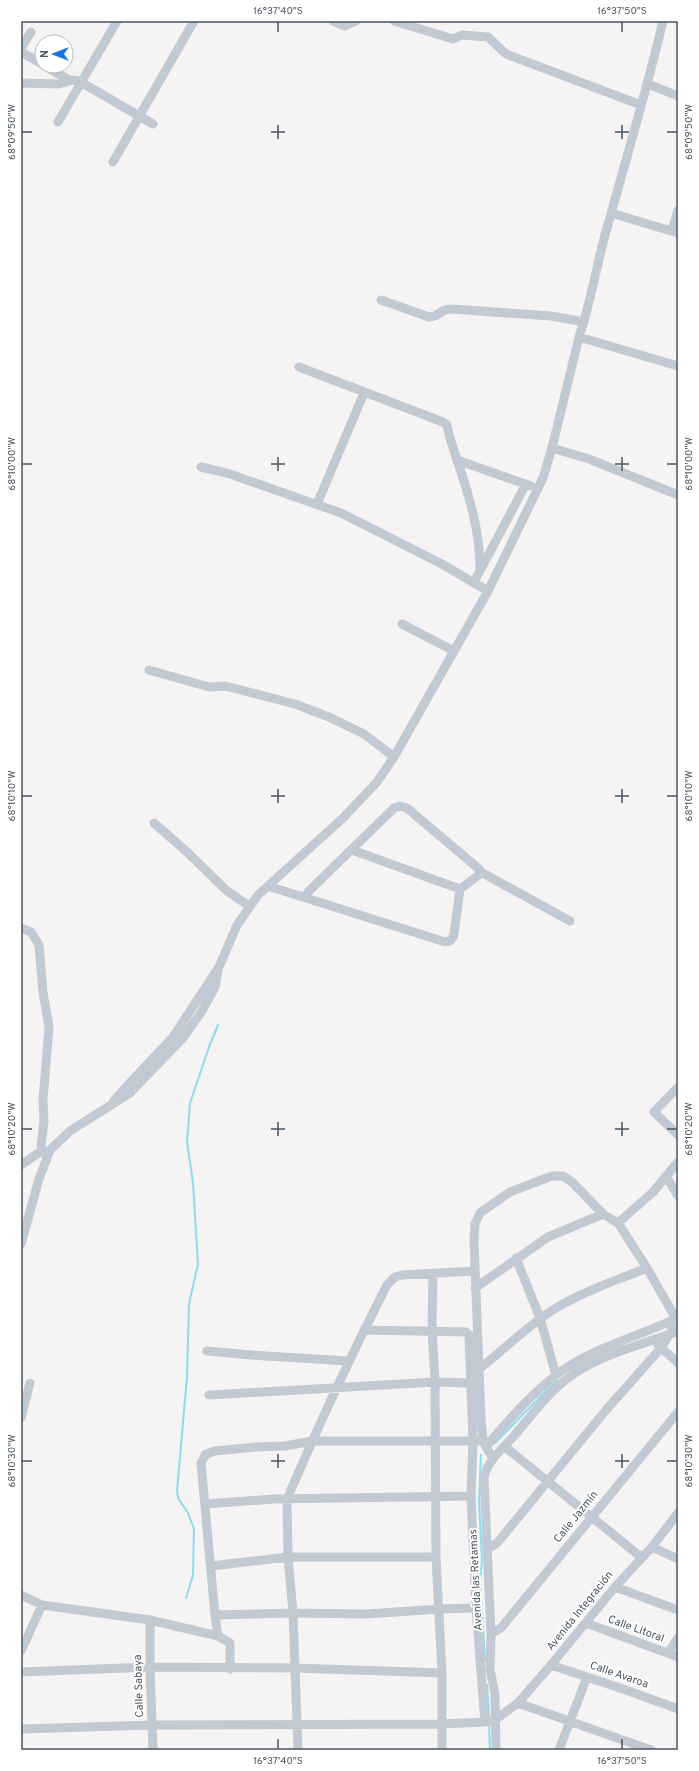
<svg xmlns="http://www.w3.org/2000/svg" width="699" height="1771" font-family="Overpass,sans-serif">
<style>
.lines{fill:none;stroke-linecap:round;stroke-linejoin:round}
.stream{stroke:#90daee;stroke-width:2}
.minor{stroke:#c1cad2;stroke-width:9}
.ticks{fill:none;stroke:#4a5661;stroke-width:1.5}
.labels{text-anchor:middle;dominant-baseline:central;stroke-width:4;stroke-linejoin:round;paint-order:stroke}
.street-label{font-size:11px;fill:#4a5661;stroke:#fff}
.neatline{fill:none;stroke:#4a5661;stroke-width:1.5}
.ticks-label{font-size:10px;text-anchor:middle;fill:#4a5661}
</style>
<rect width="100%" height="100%" fill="#f5f3f3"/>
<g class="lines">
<path class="stream" d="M495,1443l50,-51 12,-11
M481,1455l-2,46 3,60 -2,19 5,81
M186,1598l7,-23 1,-46 -6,-16 -10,-15 -1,-7 10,-114 2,-73 9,-40 -5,-81 -6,-41 3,-39 19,-56 9,-22
M487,1685l2,30
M489,1727l1,23"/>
<path class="minor" d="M333,21l12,5 11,-5
M394,21l59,18 9,-4 26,2 18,17 135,51
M21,48l10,-16
M21,52l21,12
M45,66l24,14
M21,83l37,1 15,-4 6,1 74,43
M648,84l30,12
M58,122l59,-101
M113,162l81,-141
M611,213l67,20
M672,231l6,-21
M381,300l48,17c11,0 10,-8 22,-8l100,7 33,6
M579,337l99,29
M299,367l144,55 4,3c2,13 7,25 11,38 12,35 22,69 22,107
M552,448l37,11 89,36
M457,460l74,26
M201,467l26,6 114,40 99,50 48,28
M317,504l47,-111
M474,582l52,-98
M402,624l52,27
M149,670l60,17 16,-1 70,18 34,13 35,17 30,23
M154,823l33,29 39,38 23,16
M352,850l108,39
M479,871l91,50
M268,886l174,55c6,2 11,-1 12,-7l6,-45 19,-14v-6l-72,-61 -7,-2 -6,2 -85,83 -4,6
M21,928l10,4 8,13 4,47 6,35 -6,73 1,21 -3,26 2,5 7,-2
M678,1087l-24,25 24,23
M113,1102l12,-14 48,-51 46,-70 18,-42 21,-30 85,-77 34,-36 17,-25 94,-166 55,-113 9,-30 27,-111c11,-33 17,-68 26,-102 20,-72 41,-142 58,-214
M21,1165l16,-11 6,-2
M666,1176l12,20
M618,1223l35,-31 25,-30
M21,1244l18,-65 11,-29 20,-19 60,-38 53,-55 19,-27 13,-24 3,-17
M516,1258l24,60 16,57
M433,1273l-1,57 3,52 1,175 6,116v77
M475,1288l73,-51 55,-23
M364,1330l102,2 3,3 4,105 -2,56 5,112 9,114
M658,1345l20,18
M207,1351l44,4 97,6
M479,1369c26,-20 49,-44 77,-61 28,-17 61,-28 91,-40
M209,1395l226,-13 35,1
M21,1418l9,-35
M504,1446l137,111
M486,1447c20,-25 54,-62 80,-79 34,-22 73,-32 109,-49
M493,1459l-10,-18 -2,-23 -7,-176 1,-18 5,-11 30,-21 42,-16h11l9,6 31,32 15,9 29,45 29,51
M205,1504l69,-5 197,-3
M652,1547l26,12
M487,1549l6,-3 5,-4 108,-132 55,-62 11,-18 -1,-9
M211,1566l77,-9h148
M615,1587l63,23
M21,1595l21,10 108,15 68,16
M215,1615l78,-2 74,1 72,-5 37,-1
M150,1620v47l3,83
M586,1623l92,34
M491,1634l10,-6 177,-216
M21,1651l21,-46
M668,1653l10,-15
M551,1665l75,25 52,19
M230,1669v-26l-12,-7 -3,-21 -14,-152 5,-9 9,-3 41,-4 29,-1 27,-5h171
M21,1672l129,-5 145,1 147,5
M518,1703l133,47
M21,1729l132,-4 289,-1 43,-2 10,-2 23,-17 33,-38 64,-78 37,-40 26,-34
M298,1750l-5,-137 -5,-56 -1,-57 3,-8c30,-70 62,-139 97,-207l8,-8 7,-2 73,-4
M496,1750l-1,-56 -5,-24 1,-36 -7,-156c3,-17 19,-30 30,-42 17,-20 33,-42 54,-58 31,-24 75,-33 110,-47
M559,1750l28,-73"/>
</g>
<path class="ticks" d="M278,22v10M622,22v10M278,125v14M622,125v14M22,132h10M271,132h14M615,132h14M667,132h10M278,457v14M622,457v14M22,464h10M271,464h14M615,464h14M667,464h10M278,789v14M622,789v14M22,796h10M271,796h14M615,796h14M667,796h10M278,1122v14M622,1122v14M22,1129h10M271,1129h14M615,1129h14M667,1129h10M278,1454v14M622,1454v14M22,1461h10M271,1461h14M615,1461h14M667,1461h10M278,1739v10M622,1739v10"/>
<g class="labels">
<g class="street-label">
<text transform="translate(576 1517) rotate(-51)">Calle Jazmín</text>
<text transform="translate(476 1580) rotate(-93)">Avenida las Retamas</text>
<text transform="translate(580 1611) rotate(-51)">Avenida Integración</text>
<text transform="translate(636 1629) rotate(20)">Calle Litoral</text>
<text transform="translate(619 1675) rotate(19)">Calle Avaroa</text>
<text transform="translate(139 1686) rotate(-92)">Calle Sabaya</text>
</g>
</g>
<rect width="699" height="1771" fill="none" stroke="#ffffff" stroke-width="44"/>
<g transform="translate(54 54) rotate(270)"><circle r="19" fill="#ffffff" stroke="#b7bbc0"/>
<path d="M0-3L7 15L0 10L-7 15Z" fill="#1a73e8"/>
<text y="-6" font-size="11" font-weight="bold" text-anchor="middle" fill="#4a5661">N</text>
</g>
<rect x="22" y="22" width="655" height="1727" class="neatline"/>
<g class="ticks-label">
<text x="278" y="14">16°37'40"S</text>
<text x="622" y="14">16°37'50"S</text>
<text transform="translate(688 132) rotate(-90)" y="4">68°09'50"W</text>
<text transform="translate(11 132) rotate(-90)" y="4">68°09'50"W</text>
<text transform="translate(688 464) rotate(-90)" y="4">68°10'00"W</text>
<text transform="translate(11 464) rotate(-90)" y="4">68°10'00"W</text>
<text transform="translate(688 796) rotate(-90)" y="4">68°10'10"W</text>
<text transform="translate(11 796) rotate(-90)" y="4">68°10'10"W</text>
<text transform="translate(11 1129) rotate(-90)" y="4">68°10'20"W</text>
<text transform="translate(688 1129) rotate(-90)" y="4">68°10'20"W</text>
<text transform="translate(11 1461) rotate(-90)" y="4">68°10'30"W</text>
<text transform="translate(688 1461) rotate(-90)" y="4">68°10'30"W</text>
<text x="278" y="1764">16°37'40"S</text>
<text x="622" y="1764">16°37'50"S</text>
</g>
</svg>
